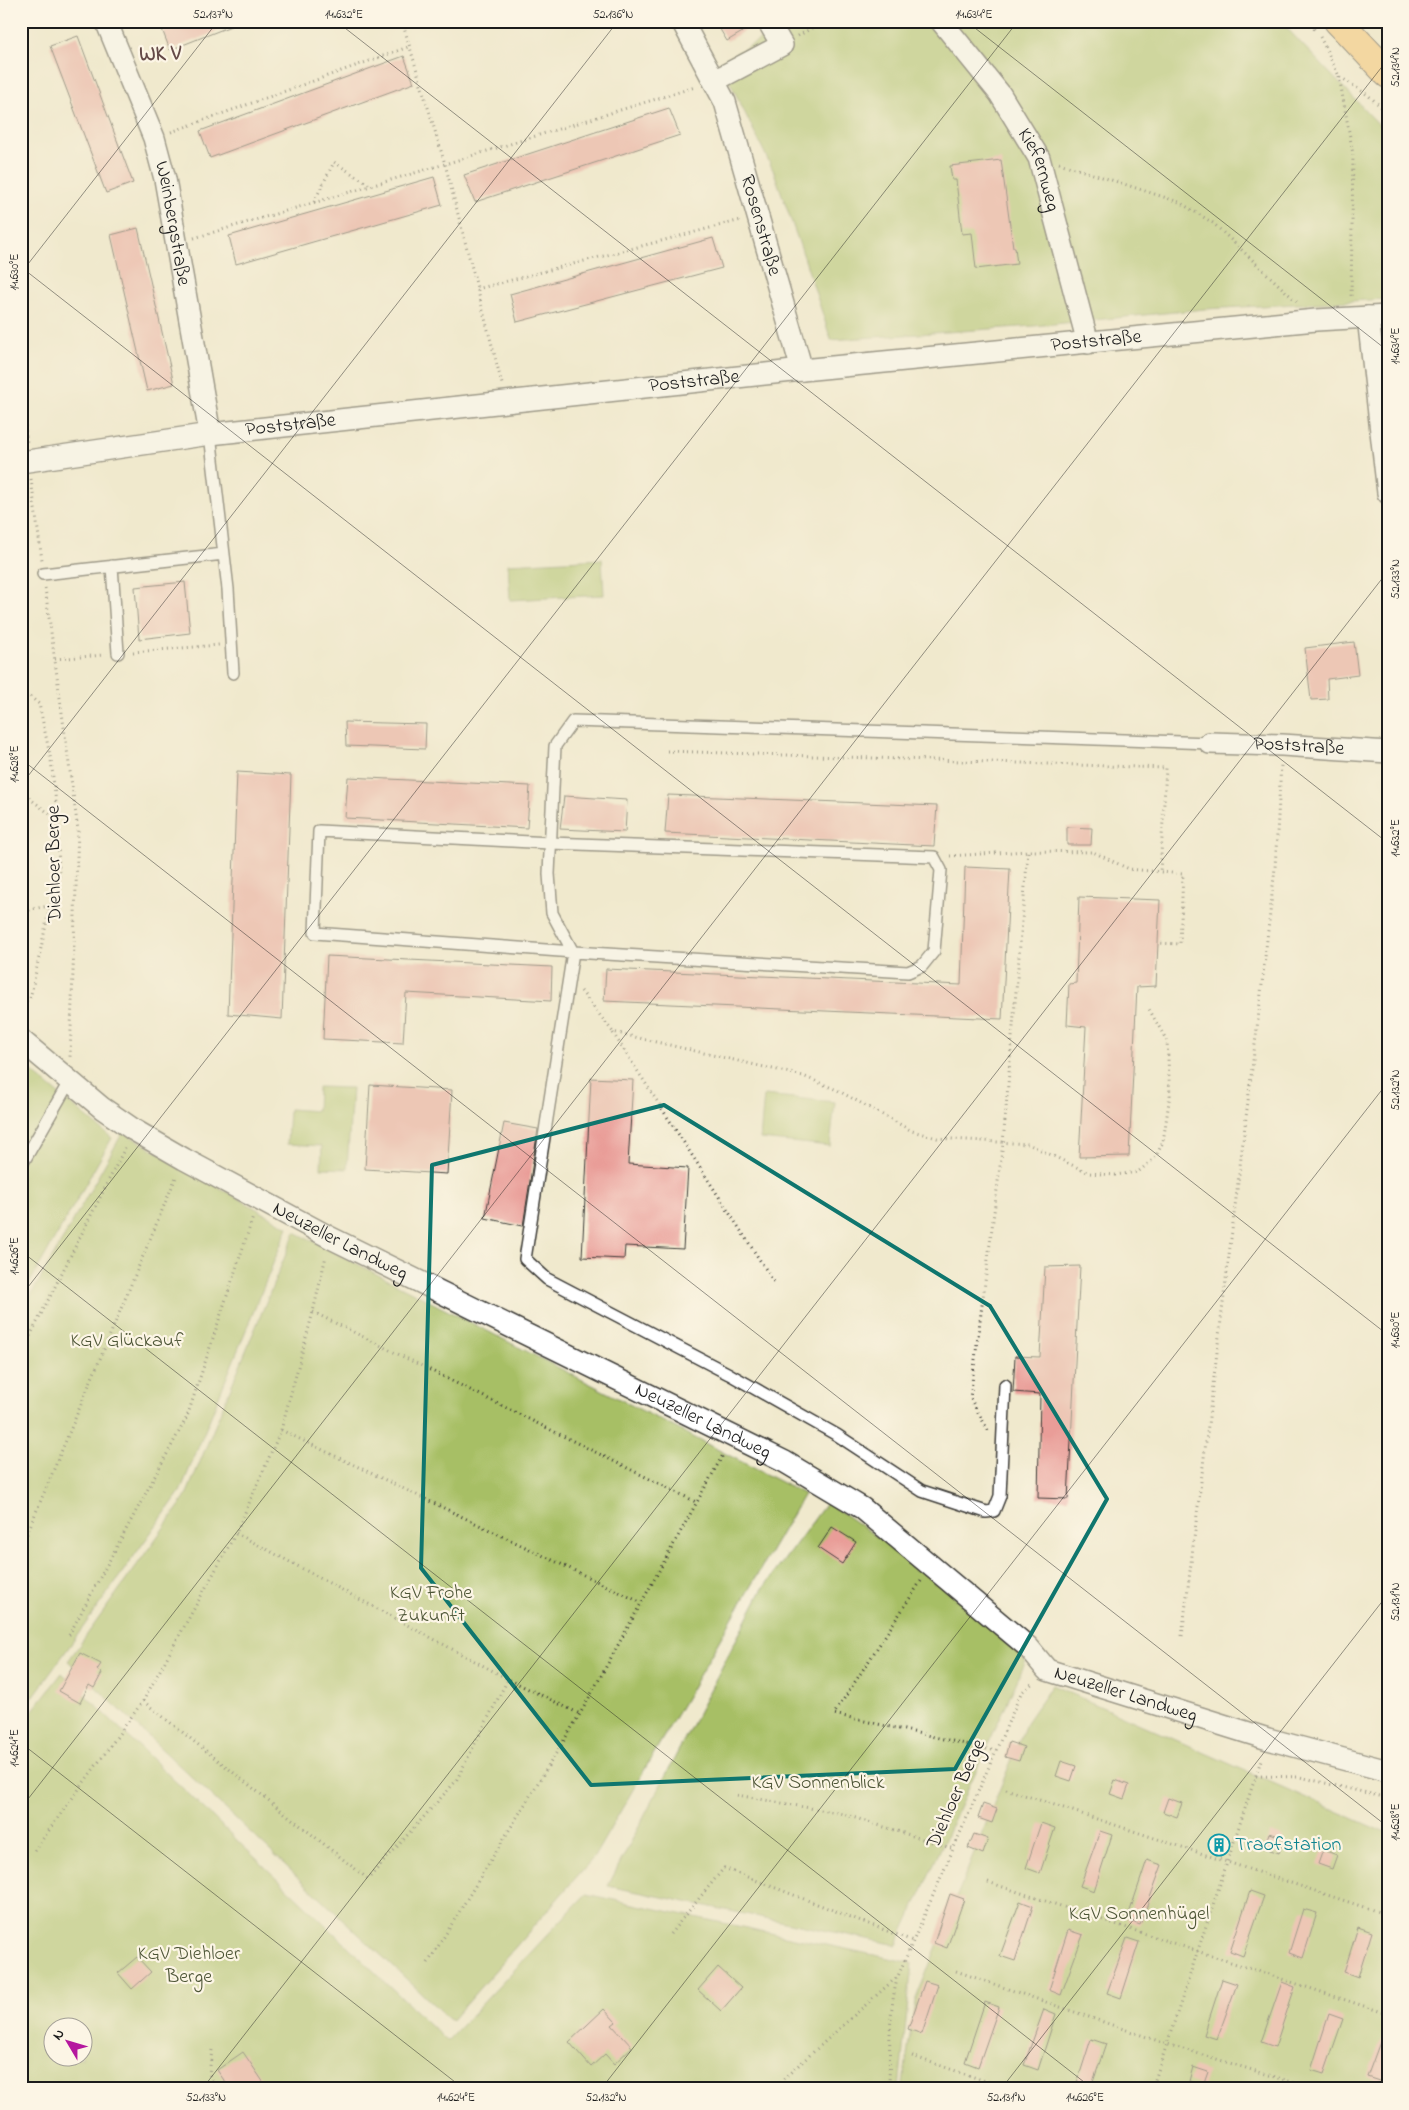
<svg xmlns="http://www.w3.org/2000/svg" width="1409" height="2110" font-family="'Indie Flower',sans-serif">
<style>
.green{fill:#a7bf65;stroke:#626e40;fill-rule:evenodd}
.building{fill:#e99d98}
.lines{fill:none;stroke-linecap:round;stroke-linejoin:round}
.lane-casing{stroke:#3c3b37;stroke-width:14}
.street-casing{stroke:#3c3b37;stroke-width:24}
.primary-casing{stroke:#3c3b37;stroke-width:30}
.path{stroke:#3c3b37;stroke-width:3;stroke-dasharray:1 4;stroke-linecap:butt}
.lane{stroke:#fff;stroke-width:11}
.street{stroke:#fff;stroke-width:21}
.primary{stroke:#f7c06c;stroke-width:28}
.marked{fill:none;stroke:#0f766e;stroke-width:4;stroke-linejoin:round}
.ticks{fill:none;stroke:#1c1c1c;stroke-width:1;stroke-opacity:0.45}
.labels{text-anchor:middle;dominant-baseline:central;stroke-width:4.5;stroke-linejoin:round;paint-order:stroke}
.street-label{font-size:20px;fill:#1c1c1c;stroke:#fcf5e5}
.park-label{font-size:20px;fill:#4d5536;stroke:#fcf5e5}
.culture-label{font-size:20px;fill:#0d838f;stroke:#fcf5e5;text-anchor:start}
.neighbourhood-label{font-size:21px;font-weight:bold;fill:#644947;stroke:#fcf5e5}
.neatline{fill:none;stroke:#1c1c1c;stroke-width:2}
.ticks-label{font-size:12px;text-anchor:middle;fill:#1c1c1c}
</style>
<rect width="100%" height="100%" fill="#fcf5e5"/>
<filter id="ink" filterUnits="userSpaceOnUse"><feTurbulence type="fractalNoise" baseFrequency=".02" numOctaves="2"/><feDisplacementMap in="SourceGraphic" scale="10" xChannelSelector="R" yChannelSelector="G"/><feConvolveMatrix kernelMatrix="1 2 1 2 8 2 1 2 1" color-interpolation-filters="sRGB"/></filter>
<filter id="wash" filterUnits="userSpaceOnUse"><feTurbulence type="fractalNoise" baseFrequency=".0096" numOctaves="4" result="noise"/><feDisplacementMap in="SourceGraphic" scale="20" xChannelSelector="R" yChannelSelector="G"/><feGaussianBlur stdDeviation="1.12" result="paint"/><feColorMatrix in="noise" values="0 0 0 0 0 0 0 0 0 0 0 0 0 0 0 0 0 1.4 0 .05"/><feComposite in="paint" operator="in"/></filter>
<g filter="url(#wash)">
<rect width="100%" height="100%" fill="#f0e9cd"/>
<path class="green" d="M794,21h486l108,113v165l-183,10 -171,17 -203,14 -27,-83 -30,-85 -54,-110z
M602,559l2,36 -94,5 -2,-36z
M21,1063l91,75 -91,160z
M318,1087l34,1 -5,81 -26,-1 1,-22 -35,-2 2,-35 28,2z
M764,1095l71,7 -5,44 -70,-7z
M123,1132l165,95 -108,265 -159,222v-401z
M295,1232l509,262 -210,363 -143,164 -383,-360 117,-163z
M827,1502l103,72 96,87 -129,284 -289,-59 154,-296z
M62,1673l385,368 139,-147 326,69 -13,126h-878v-364zM52,2028h30v30h-30z
M1052,1685l336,149v255h-483l-2,-6 12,-82 112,-280z"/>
<g id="blocks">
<path class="building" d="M168,21h72l1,1 -71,28 -10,-26z
M715,21h41v3l-29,17z
M78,36l55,147 -27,10 -56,-147z
M404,56l10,27 -204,75 -10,-27z
M669,108l11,27 -205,67 -11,-27z
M1001,160l12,87h2l2,17 -41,5 -4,-36 -10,1 -6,-54h-4l-2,-14z
M434,177l8,28 -206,59 -7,-28z
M138,228l36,156 -27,7 -36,-156z
M713,238l9,30 -205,54 -7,-28z
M185,582l5,51 -51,6 -4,-52z
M1354,642l4,33 -31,4 1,20 -17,1 -6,-52z
M345,722l81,2 -1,25 -79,-3z
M237,772l54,3 -9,244 -54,-5z
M348,777l182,9 -3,42 -182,-10z
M668,795l269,11 -3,40 -269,-13z
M564,796l63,4 -2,32 -65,-3z
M1067,827l25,1 -1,17h-24z
M965,867l45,2 -8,150 -398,-18 2,-32 355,16z
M1079,897l81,3 -4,86 -19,1 -8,169 -50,1 7,-130 -19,-2 2,-41 7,-1z
M327,956l225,11 -1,34 -145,-8 -3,50 -80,-4z
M591,1078l42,2 -5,84 60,4 -5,81 -58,-3 -1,13 -42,-2z
M370,1085l82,5 -5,84 -82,-5z
M504,1123l34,6 -15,97 -38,-8z
M1080,1266l-12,233 -30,-1 2,-104 -27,-2 2,-36 25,1 5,-90z
M832,1527l24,15 -14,22 -24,-16z
M80,1653l21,11 -4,6 5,3 -8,15 -5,-3 -9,18 -21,-12z
M1009,1742l15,5 -5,14 -14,-4z
M1061,1761l15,5 -5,15 -15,-5z
M1115,1780l14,5 -5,14 -14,-5z
M1168,1798l14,5 -5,14 -14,-5z
M983,1804l14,5 -5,14 -14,-5z
M1041,1823l14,5 -15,45 -14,-5z
M1100,1831l12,4 -18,56 -14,-5z
M1270,1833l14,5 -5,15 -14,-5z
M974,1834l14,5 -5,15 -15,-6z
M1215,1836l14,4 -5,15 -14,-5z
M1323,1850l14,5 -5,14 -14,-5z
M1147,1860l15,5 -22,60 -13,-5z
M1250,1891l14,5 -21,60 -13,-5z
M950,1894l14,5 -17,49 -13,-5z
M1020,1901l13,5 -18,55 -15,-5z
M1303,1909l14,4 -14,45 -14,-5z
M1358,1927l14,5 -14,45 -14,-5z
M1068,1930l15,5 -22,60 -12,-5z
M1127,1938l12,4 -18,56 -14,-5z
M137,1957l14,15 -19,17 -14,-16z
M718,1967l23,21 -20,23 -23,-21z
M1222,1979l15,5 -20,55 -13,-4z
M925,1981l13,4 -16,49 -14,-5z
M1282,1982l13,5 -20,60 -14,-5z
M985,2002l14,5 -21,60 -13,-5z
M604,2009l12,13 -4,3 20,22 -18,17 -9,-10 -14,13 -22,-25z
M1044,2009l12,5 -18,56 -14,-5z
M1329,2014l14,5 -19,55 -13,-4z
M1386,2026h2v39l-6,17 -15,-5z
M1091,2039l15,5 -15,44 -16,1z
M243,2052l25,37h-38l-13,-19z
M1193,2067l15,5 -5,14 -14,-5z"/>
</g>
</g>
<g filter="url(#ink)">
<use href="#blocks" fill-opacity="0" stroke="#3c3b37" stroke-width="1"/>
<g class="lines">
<g class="lane-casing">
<path id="lane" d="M210,434l18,155 5,84
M112,566l6,87
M43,574l181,-20
M319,831l231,12 384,14 7,13 -7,81 -12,15 -14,6 -335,-20 -258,-19z
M21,872v7
M21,1166l48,-84
M1005,1385l-5,111 -6,15 -8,1 -64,-21 -85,-56 -108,-61 -182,-95 -22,-20 48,-307 -21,-39 -3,-39 6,-128 18,-25 637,22"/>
</g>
<g class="street-casing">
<g id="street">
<path id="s1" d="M106,21l48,117 11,41 45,255"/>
<path id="s2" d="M682,21l43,81 77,268"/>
<path id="s3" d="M941,21l59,73 39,64 49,185"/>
<path d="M714,81l68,-36 -14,-24"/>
<path d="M1368,317l20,176"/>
<path id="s4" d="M21,462l189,-28 592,-64 514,-50 72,-4"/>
<path id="s5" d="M1210,743l72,2 106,7"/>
<path id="s6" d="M21,1040l81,68 32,22 50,29 147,79 454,224 77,46 166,139 19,23 221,69 120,32"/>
</g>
</g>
<g class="primary-casing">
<path id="primary" d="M1338,21l50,53"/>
</g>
<path class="path" d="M402,21l43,143 57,220
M1307,21l10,11
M128,25l10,-4
M798,36l26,-15
M1320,37l19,39 30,20 19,17
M1339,76l14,78 -2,145
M171,132l240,-86
M1059,163l120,39 34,21 84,79
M314,202l20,-40 36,23
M194,238l251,-74 250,-77
M477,289l264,-69
M21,391l6,52
M31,479l11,81
M45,588l33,242 -8,227
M133,652l86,-7
M55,659l49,-4
M21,694h6l12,10 12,56 7,60 1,61 -9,25 -20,93 -7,4 -2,-1
M667,751l499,17 -6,104
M21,792l37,28
M950,856l78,-5 65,1 36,17 54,5 -3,70 -22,-1
M21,916l10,-7 19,-3
M581,991l32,41 190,44 34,14 75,41 25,7 91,6 61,29 26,2 23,-3 17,-14 8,-16 7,-47 -3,-54 -18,-32
M613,1033l161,249
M313,1312l383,190
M21,1354l105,-208
M281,1430l359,172
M988,1430l-18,-32 33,-255 25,-292
M236,1533l272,146
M21,1548l155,-371
M921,1581l-87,133 162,37
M69,1635l118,-218 66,-200
M1182,1636l76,-616 17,-152 6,-103
M143,1701l225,178 88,-98 52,-102 72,35
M1256,1776l44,1 88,21
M1006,1789l382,126
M737,1795l106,19 111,35
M34,1851l109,-150 93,-168 45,-103 32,-118 13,-56
M988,1882l400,132
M670,1934l54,-66 189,73
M428,1963l152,-249 144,-261
M956,1971l211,73 148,45
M212,2050l-3,24 8,15
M912,2056l97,33
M772,2089l126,-113
M889,2089c1,-37 -1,-78 9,-113l123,-283 13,-11
M1152,2089l110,-332"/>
<use href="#lane" class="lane"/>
<use href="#street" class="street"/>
<use href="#primary" class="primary"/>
</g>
</g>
<path d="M0 0H1409V2110H0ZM664,1105l326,201 117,193 -152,270 -364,16 -170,-217 11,-403z" fill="#f0e9cd" fill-opacity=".55" fill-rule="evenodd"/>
<path class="marked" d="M664,1105l326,201 117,193 -152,270 -364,16 -170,-217 11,-403z"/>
<path class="ticks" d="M336,21l1052,822M966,21l422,330M21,267l1367,1068M21,273l197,-252M21,759l1367,1068M21,785l597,-764M21,1251l1072,838M21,1296l997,-1275M21,1743l443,346M21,1808l1367,-1749M202,2089l1186,-1518M601,2089l787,-1007M1001,2089l387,-495"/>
<defs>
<g id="building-ring" transform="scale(1.125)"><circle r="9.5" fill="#fcf5e5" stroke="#0f9aa8" stroke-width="1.5"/><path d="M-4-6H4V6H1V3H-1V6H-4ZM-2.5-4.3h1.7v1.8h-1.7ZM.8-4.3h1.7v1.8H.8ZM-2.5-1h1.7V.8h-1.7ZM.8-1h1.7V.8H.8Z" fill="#0f9aa8"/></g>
</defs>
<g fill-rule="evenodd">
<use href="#building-ring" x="1219" y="1845"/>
</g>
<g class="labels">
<g class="street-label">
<text stroke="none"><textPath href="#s3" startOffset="180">Kiefernweg</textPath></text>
<text stroke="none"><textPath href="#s1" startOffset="214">Weinbergstraße</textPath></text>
<text stroke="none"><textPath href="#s2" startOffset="220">Rosenstraße</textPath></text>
<text stroke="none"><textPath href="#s4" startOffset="1082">Poststraße</textPath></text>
<text stroke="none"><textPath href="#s4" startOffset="678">Poststraße</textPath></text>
<text stroke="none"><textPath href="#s4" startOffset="272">Poststraße</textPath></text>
<text stroke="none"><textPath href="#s5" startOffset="89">Poststraße</textPath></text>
<text transform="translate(55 864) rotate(-91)">Diehloer Berge</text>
<text stroke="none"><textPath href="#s6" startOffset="379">Neuzeller Landweg</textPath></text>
<text stroke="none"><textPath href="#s6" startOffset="784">Neuzeller Landweg</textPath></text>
<text stroke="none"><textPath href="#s6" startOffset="1294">Neuzeller Landweg</textPath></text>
<text transform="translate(957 1794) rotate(-66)">Diehloer Berge</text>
</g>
<g class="park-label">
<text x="127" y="1341">KGV Glückauf</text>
<text x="431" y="1593">KGV Frohe<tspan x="431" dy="23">Zukunft</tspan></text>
<text x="818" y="1783">KGV Sonnenblick</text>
<text x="1139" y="1914">KGV Sonnenhügel</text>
<text x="189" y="1954">KGV Diehloer<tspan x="189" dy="23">Berge</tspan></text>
</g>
<g class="culture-label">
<text x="1235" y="1845">Traofstation</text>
</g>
<g class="neighbourhood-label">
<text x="160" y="55">WK V</text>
</g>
</g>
<rect width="1409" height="2110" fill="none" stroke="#fcf5e5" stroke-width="55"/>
<g transform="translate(68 2042) rotate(308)"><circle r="24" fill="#fcf5e5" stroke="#a29e95"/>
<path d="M0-4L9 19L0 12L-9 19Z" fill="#b5179e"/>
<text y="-8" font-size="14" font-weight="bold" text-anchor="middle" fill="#1c1c1c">N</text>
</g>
<rect x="28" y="28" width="1354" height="2054" class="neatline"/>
<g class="ticks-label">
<text x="213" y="18">52.137°N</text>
<text x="344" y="18">14.632°E</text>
<text x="613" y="18">52.136°N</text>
<text x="974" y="18">14.634°E</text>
<text transform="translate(1395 67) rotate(-90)" y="4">52.134°N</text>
<text transform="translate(14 272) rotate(-90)" y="4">14.630°E</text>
<text transform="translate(1395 346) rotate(-90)" y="4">14.634°E</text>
<text transform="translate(1395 579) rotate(-90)" y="4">52.133°N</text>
<text transform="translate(14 764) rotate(-90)" y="4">14.628°E</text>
<text transform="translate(1395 838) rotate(-90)" y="4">14.632°E</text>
<text transform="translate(1395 1090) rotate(-90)" y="4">52.132°N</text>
<text transform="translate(14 1256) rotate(-90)" y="4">14.626°E</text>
<text transform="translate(1395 1330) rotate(-90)" y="4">14.630°E</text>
<text transform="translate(1395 1602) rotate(-90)" y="4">52.131°N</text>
<text transform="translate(14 1748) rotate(-90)" y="4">14.624°E</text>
<text transform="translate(1395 1822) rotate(-90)" y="4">14.628°E</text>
<text x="206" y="2101">52.133°N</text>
<text x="456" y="2101">14.624°E</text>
<text x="606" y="2101">52.132°N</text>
<text x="1006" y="2101">52.131°N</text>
<text x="1085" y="2101">14.626°E</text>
</g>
</svg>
